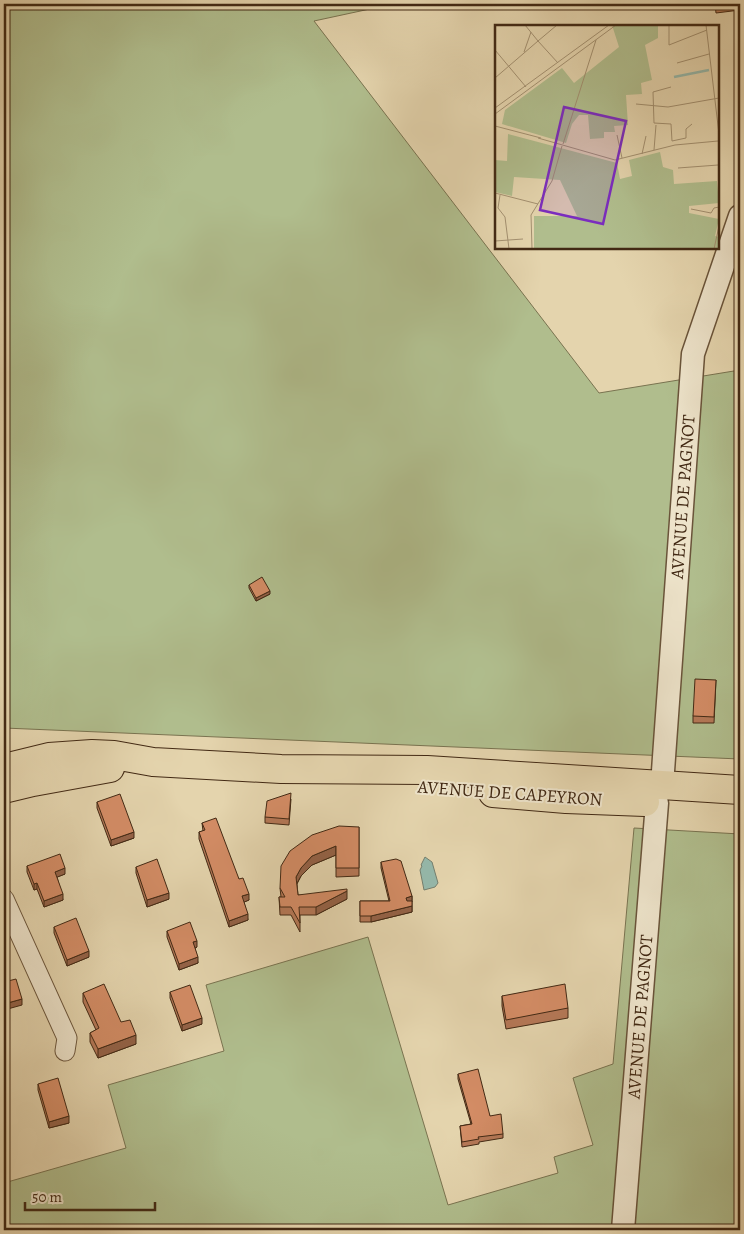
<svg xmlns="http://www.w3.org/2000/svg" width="744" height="1234" font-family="Alegreya,serif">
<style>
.green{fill:#b0bd8d;stroke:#797350}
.water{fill:#95b8aa;stroke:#747f6e}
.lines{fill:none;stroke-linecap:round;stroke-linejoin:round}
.minor-casing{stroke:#6a543a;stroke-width:21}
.tertiary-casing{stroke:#6a543a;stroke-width:25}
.primary-casing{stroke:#422914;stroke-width:30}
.minor{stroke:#ede3ca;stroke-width:19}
.tertiary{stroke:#ede3ca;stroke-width:22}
.primary{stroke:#e4d4ad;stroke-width:28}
.wall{fill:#b57857;stroke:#422914}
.shaded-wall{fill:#946247;stroke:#422914}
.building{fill:#d38c65;stroke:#422914}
.labels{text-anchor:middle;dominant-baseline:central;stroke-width:4;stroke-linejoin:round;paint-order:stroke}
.street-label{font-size:18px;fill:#422914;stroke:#ede3ca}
.inset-river{fill:none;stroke:#95b8aa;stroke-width:2.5}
.inset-road{fill:none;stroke:#a39070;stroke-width:1}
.view{fill:#7b2cbf;fill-opacity:0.15;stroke:#7b2cbf;stroke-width:2.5}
.inset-edge{fill:none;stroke:#422914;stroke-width:2.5}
</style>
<rect width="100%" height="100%" fill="#e4d4ad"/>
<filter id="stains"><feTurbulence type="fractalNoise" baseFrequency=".004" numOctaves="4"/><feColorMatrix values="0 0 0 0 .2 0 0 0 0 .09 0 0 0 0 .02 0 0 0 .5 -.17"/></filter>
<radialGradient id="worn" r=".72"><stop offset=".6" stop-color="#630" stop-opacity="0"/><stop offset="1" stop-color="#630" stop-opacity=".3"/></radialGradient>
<path class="green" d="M4,4h389l-79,17 285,372 141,-23v389l-736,-31z
M634,828l106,6v396h-736v-47l122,-35 -18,-63 116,-34 -18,-66 162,-48 80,268 110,-32 -4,-16 39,-12 -20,-67 40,-14z"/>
<path class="water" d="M425,857l7,5 6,21 -3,4 -11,3 -4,-20 2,-4 -1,-1z"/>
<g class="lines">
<g class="minor-casing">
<path id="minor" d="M4,899l63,139 -2,13"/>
</g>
<g class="tertiary-casing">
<g id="tertiary">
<path id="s1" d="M662,785l31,-431 47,-138"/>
<path id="s2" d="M623,1230l34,-427"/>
</g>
</g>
<g class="primary-casing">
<path id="primary" d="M4,768l45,-11 43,-3 22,1 39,7 128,7 146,1 313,20
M4,789l29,-7 77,-14
M493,793l73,6 79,3"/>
</g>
<use href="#minor" class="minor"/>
<use href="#tertiary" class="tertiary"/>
<use href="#primary" class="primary"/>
</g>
<path class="wall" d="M715,4h25v6l-24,3z
M249,585l21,9 -14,7 -7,-13z
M716,680l-2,43h-21v-7z
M291,799l-2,26 -24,-2v-6z
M97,802l37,36 -23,8 -14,-38z
M202,823l37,56 10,21 -5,2 4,18 -19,7 -30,-88v-7l4,-1z
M359,827v49l-23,1v-22l-24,10 -11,11 -4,8 1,11 49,4 -31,16h-16v17l-9,-17h-11l-1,-18h2l-1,-9z
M381,862l31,34v16l-41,10h-11v-21h29l-8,-33z
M27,866l38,8 -8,3 6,23 -19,7 -7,-18 -3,1 -7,-18z
M136,867l33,32 -22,8 -11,-34z
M54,927l35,30 -22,9 -13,-33z
M167,931l30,16 -2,1 3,15 -19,7 -12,-33z
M170,992l32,32 -20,7 -12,-33z
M83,993l38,29 15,22 -38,14 -8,-16v-9l6,-3 -13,-28z
M502,996l66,12v10l-62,11 -4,-23z
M458,1074l32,42 13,18v4l-24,4v2l-17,3 -2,-21 11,-2 -13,-45z
M38,1084l31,39 -20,5 -11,-38z"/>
<path class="shaded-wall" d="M270,591v3l-14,7v-3z
M134,832v6l-23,8v-6z
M336,846v9l-24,10 -11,11 -5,9v-8l5,-9 11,-12z
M65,868v6l-10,4v-6z
M37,883v6l-3,1v-6z
M347,891v8l-31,16v-8z
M169,893v6l-22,8v-7z
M63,894v6l-19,7v-6z
M249,894v6l-7,3v-7z
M412,896v6l-6,2v-6z
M412,906v6l-41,10v-6z
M248,914v6l-19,7v-6z
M197,941v6l-4,2v-7z
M89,951v6l-22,9v-6z
M198,957v6l-19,7v-6z
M22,999v6l-18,5v-6z
M202,1018v6l-20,7v-6z
M136,1035v9l-38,14v-9z
M69,1116v7l-20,5v-6z"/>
<path class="building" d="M716,4h23l-23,3z
M262,577l8,14 -14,7 -7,-13z
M695,679l21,1 -2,37 -21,-1z
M291,793l-2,26 -24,-2 2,-16z
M120,794l14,38 -23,8 -14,-38z
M216,818l23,61 4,-1 6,16 -7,2 6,18 -19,7 -30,-89 6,-2 -3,-7z
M339,826l20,1v41h-23v-22l-24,10 -11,12 -5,9 2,18 49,-6v2l-31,16h-17l1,16 -9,-16h-11l-1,-10h6l-5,-9 1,-22 9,-15 22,-16z
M60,854l5,14 -10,4 8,22 -19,7 -7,-18 -3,1 -7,-18z
M157,859l12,34 -22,7 -11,-33z
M396,859l5,2 11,35 -6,2 1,3h5v5l-41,10h-11v-15h30l-9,-39z
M76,918l13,33 -22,9 -13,-33z
M190,922l7,19 -4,1 5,15 -19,7 -12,-33z
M16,979l6,20 -18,5v-22z
M104,984l17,38 9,-2 6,15 -38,14 -8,-16 9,-5 -16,-35z
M565,984l3,24 -62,12 -4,-24z
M190,985l12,33 -20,7 -12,-33z
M478,1069l12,47 11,-2 2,20 -25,3 1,2 -17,3 -2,-16 12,-2 -14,-50z
M58,1078l11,38 -20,6 -11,-38z
M4,1118l2,5 -2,1z"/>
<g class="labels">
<g class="street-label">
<text stroke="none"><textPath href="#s1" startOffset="289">AVENUE DE PAGNOT</textPath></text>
<text transform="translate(510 793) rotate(4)">AVENUE DE CAPEYRON</text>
<text stroke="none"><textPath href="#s2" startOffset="214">AVENUE DE PAGNOT</textPath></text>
</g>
</g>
<g transform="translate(495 25)">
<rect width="224" height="224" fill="#e4d4ad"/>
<path d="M117,0h46v13l-13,7 7,35 -11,3 1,11 -16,1 2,30 -14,1 1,6h-11v6l-14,1 -2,-24h-9l-7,9 -6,19 -64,-19 3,-14 57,-42 12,15 45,-36zM13,109l109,29 3,16 12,-3 -3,-16 31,-8 3,15 10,3 1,14 43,-3 2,22 -30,3v7l30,6 -4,17 4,1v12h-185v-33h43l-17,-36 -46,-3 -2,19 -17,-4v-32l12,1z" fill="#b0bd8d"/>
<path class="inset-river" d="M179,52l35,-7"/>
<path class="inset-road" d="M62,0l-19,16 20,22M174,0v20l38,-15M211,0l13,109M0,25l31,37M29,27l7,-20M182,38l32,-9M0,53l43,-37 -13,-16M176,62l-18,5 1,31 17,1 1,17 14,-3v-9l6,-5M141,79l32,3 51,-9M0,83l114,-83M0,89l121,-89M0,101l46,12M122,110l5,23M43,113l77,22 60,-15 43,-4M68,119l33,-104M159,125l2,-25M147,129l4,-18M224,132v29M183,143l40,-3M0,168l43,11M5,170l-2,13 7,9 4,32M196,184l20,4 3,-5 5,-1M0,216l28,-2M37,224l-1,-34 21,-34 10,-35M219,224l5,-23"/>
<path class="view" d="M69,82l62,14 -23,103 -63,-14z"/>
<rect width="224" height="224" class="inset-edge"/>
</g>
<rect width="744" height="1234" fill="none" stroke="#e4d4ad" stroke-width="20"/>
<rect x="5" y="5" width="734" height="1224" fill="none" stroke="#422914" stroke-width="2.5"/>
<rect x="10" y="10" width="724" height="1214" fill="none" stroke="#422914"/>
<path d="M25 1202v8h130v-8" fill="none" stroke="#422914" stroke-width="2.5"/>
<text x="32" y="1202" font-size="15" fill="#422914" stroke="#ede3ca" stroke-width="4" paint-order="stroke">50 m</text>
<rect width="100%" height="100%" filter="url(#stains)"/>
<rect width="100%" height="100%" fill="url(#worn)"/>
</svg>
